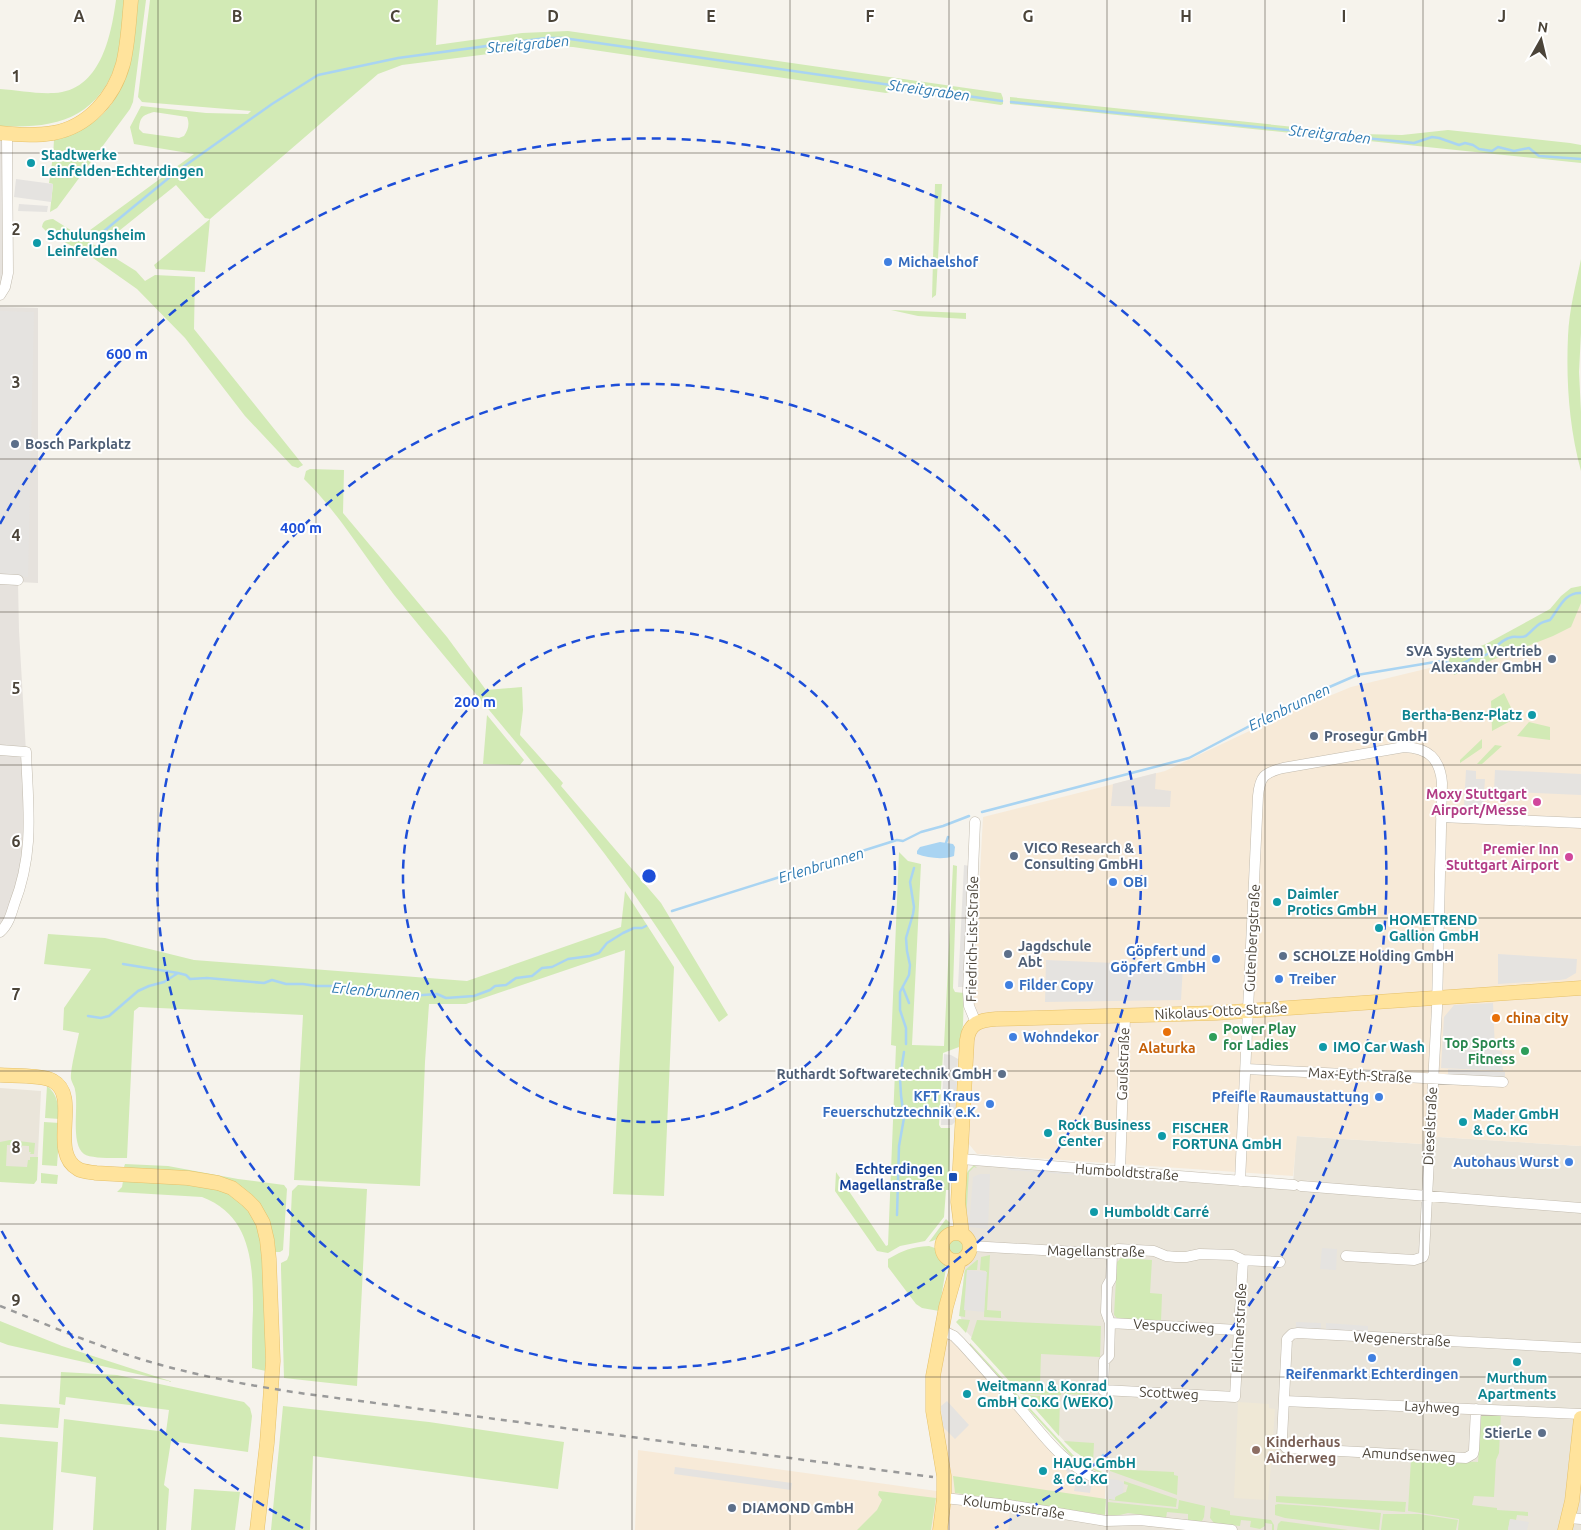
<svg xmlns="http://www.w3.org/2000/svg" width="1581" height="1530" font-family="Ubuntu,sans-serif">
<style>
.residential{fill:#eae5da}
.commercial{fill:#f7ead8}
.industrial{fill:#e6e2dd}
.education{fill:#efe8d6}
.green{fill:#d2eab5;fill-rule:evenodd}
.parking{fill:#e5e3e0}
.water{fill:#a9d4f2}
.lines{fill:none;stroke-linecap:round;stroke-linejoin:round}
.stream{stroke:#a9d4f2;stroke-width:2.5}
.minor-casing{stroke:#c2bbae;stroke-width:11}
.major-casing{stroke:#e6c16a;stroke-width:15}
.minor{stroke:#fff;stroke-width:10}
.major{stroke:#ffe39c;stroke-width:14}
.rail{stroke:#9a9a9a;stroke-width:2.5;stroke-dasharray:6 6;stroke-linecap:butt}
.grid{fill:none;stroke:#4b4439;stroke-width:1;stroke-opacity:0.55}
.ring{fill:none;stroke:#1d4ed8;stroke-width:2.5;stroke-dasharray:9 6}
.culture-dot{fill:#0f9aa8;stroke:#fff;stroke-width:2}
.shop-dot{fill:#3f7fe0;stroke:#fff;stroke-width:2}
.service-dot{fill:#5c6f8a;stroke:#fff;stroke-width:2}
.hotel-dot{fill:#d1479c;stroke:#fff;stroke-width:2}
.food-dot{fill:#e8710a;stroke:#fff;stroke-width:2}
.leisure-dot{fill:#2e9e5b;stroke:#fff;stroke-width:2}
.transit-dot{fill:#1a4fb4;stroke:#fff;stroke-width:2}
.education-dot{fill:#8d6e63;stroke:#fff;stroke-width:2}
.labels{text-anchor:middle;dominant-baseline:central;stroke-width:4;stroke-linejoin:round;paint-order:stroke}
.culture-label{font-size:14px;font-weight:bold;fill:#0d838f;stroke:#fff;text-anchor:start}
.shop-label{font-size:14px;font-weight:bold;fill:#366cbe;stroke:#fff;text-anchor:start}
.service-label{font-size:14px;font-weight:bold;fill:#4e5e75;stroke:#fff;text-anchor:start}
.hotel-label{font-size:14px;font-weight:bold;fill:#b23c85;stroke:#fff;text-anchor:end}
.street-label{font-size:14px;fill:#4b4439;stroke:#fff}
.food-label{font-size:14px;font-weight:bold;fill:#c56008;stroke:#fff;text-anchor:start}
.leisure-label{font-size:14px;font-weight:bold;fill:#27864d;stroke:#fff;text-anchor:start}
.transit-label{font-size:14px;font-weight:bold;fill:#164399;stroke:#fff;text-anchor:end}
.education-label{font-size:14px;font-weight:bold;fill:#785e54;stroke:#fff;text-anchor:start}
.water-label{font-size:15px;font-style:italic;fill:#2e7ab2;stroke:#fff}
.grid-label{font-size:16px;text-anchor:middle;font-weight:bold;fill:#4b4439;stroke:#fff;stroke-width:4;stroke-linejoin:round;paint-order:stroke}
.centre{fill:#1d4ed8;stroke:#fff;stroke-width:2.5}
.ring-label{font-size:15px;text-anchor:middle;font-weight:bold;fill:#1d4ed8;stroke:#fff;stroke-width:4;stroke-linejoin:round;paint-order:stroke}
</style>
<rect width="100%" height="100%" fill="#f6f3ec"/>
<path class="residential" d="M0,1088l41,3 -4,82 -37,-2z
M1296,1136l126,8 16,-7 143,9v384h-573l2,-23 96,15 3,-50 -24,-13 -19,-16 -101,-113 -5,-15 5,-51 8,-8 2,-16 -11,-15 2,-48 4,-8 9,-6 314,23z"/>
<path class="commercial" d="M1581,602v544l-142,-9 -17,7 -125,-8 -4,40 -316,-22 -9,-11 5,-142 10,-184 182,-46 116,-55 70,-29 124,-30z
M951,1327l106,117 21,21 28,12 -2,38 -94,-15 -2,30h-373l3,-80 313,43 -14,-106 9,-44z"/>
<path class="industrial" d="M0,133l7,1 1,139 -8,22z
M0,307l38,1v275l-20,-1 1,49 7,121 3,98 -29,82z
M1156,773l-1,16 16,2 -1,16 -59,-1 2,-22z"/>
<path class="education" d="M1238,1402l31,2v4l6,1 -2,30h5v8l-6,7 -4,46 -34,-2z"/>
<path class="green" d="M116,0h12c-4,20 -4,42 -11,61 -19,58 -62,68 -117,65v-37c17,1 36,5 54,4 46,-2 57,-56 62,-93z
M137,0h9l-13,102 -3,7 -73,99 -7,4 3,-28 -4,-1 4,-27 1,-16c77,-21 74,-74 83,-140z
M150,0h288l-2,45 86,-12 46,-2 433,62 2,5v6l-2,1 -103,-15 -12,3 -313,-46 -22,-1 -149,19 -24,9 -168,145 -5,53 -49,-3 -2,-4 56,-46 -5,-1 -29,-33 -72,58 -18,-10 108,-79 -60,-10 -4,-17 11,-21 65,7 42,1 3,-3 -109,-9 -4,-5zM154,112l33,5c3,7 1,13 -3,19l-5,2 -36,-5 -4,-4c1,-11 3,-14 15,-17z
M1010,97l351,37 41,1 46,-5 122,13 11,2v18l-571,-59z
M935,184h7l-6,111 -4,3z
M53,219l83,52 9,10 10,-6 40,2 -1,52 109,136 -5,3 -6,-2 -47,-50 -60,-78 -48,-49 -44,-31 -46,-26 -5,-5c1,-7 4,-7 11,-8z
M1581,259v74l-2,39 2,40v59c-12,-44 -15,-90 -13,-135 1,-26 8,-52 13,-77z
M891,310l75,3v6l-48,-3z
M310,469l34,1 -1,43 104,124 39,53 36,-3 1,23 -3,25 43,48 -2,3 100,117 67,112 -9,7c-37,-57 -74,-115 -115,-169 -64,-84 -133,-164 -200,-246 -35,-42 -61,-90 -100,-128l2,-8z
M1581,586v17l-10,24 -18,9 -99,39 -6,-17 38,-14 64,-35 11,-13 10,-8z
M1504,693l12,25 -24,13 -1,-30z
M487,715l37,45 -4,5 -37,-1z
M1529,722l21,5v13l-33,-4z
M1482,739v9l-22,15v-3z
M1495,745l7,1 -20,18h-5z
M899,852l9,9 13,3 -9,181 32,1 9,-181 4,1 -4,122 2,4 9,1 -1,32 -4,22 -16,6 -4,72 2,3h9l-1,62h-3l-2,27 -19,24 -25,5 -12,7 -11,-2 -42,-60 1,-19 50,74 2,-1 8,-199 -5,-1z
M625,891l49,76 -10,229 -51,-2 12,-244 -159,54h-37l-4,58 -5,124 -126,-6 9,-165 -164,-8 -5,4 -7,147c-9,0 -36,1 -43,-4 -14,-10 -5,-48 -9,-64 0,-3 -3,-7 -4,-11 -1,-8 6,-36 8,-46l-16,-3 1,-22 27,-39 -47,-5 4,-30 57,4 89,22 273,21 154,-54z
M47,1086c11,8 11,20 13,33l-15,-1z
M44,1122l16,1 -3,43 -15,-1z
M10,1140l25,3 -1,11h-4l1,-2h-2v-6l-22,-1 -1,21 21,1 1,-7h2v-3h8l-1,23 -3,4 -34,-2v-40z
M125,1164l43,2 70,13 46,6 3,4 -4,61 -3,2h-5l-28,-59 -97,-21 -26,-5z
M974,1165l3,3 -3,-1 -5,5 -3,48h-3l3,-45 2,-4z
M41,1173l17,2 -1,9 -16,-1z
M123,1181c42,1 106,-7 130,36 7,11 8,24 11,36l2,118 -14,-3c0,-19 0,-38 1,-58 0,-45 -1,-94 -51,-113l-85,-5 5,-5z
M298,1185l69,4 -10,197 -73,-8 -3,-109v-6l6,-3 2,-5 3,-64z
M946,1219l4,4c-3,9 -12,17 -21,19z
M948 1247a8 8 0 1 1 16 0a8 8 0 1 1-16 0Z
M929,1246l6,2 9,14 2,6 -7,43 -17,-3 -6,-4 -28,-37v-8c16,-9 23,-12 41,-13z
M990,1255l-3,55 14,1v7l-17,-1 2,-46 -6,-1 1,-13z
M1121,1258l31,2 -2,33 12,1 -1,28 -42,-2 -5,-5 3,-53z
M977,1260h1l-1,10h-10l-2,47 -6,-1 6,-46z
M959,1319l11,1 -4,13 -10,-11z
M977,1320l124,6 -1,31 -59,-3 -1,31 -28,-1 -41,-45z
M0,1321l62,25 111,36 -165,-37 -8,-3z
M970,1343l103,112 15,11 19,8v2l-27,-12 -10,-9 -100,-110z
M61,1372l56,3 127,27 6,6 2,8 -4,36 -77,-11 -7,44 5,4 -3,41h-73l3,-53 -35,-5 3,-53 102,13 3,-22 -103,-13 -1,8 -6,-1z
M1015,1387l47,2 -1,6 -40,-1z
M1064,1389l24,1v5l-24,-1z
M1023,1395l37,2 -1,39z
M0,1404l60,4 -2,20 -58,-4z
M283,1406l146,16 135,20 -6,47 -245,-33 -3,74h-39z
M1501,1412l-2,41 -3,7 -2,37 -20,-1 -2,9 25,3v2l31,2v4l-11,-1 -1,5 -6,-1 -2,11h-50l1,-11 -51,-8 3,-52 67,3 3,-45 3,-4z
M0,1437l58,5 -5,88h-53z
M1064,1441l30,2 -1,21 -19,-13z
M1110,1469l64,3v3l4,1 -1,19 -67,-24z
M953,1476l153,23 -1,16 -150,-22z
M1124,1481l53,18 -1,8 -67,-7v-2h6l1,-3 10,-3 2,-7 -4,-1z
M194,1489l46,3 -5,38h-44z
M879,1491l57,7 -5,32h-74l20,-20 5,-10 -4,-5z
M1276,1496l130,6 -1,10 -129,-10z
M1179,1500l26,6 -1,11 -2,4h-14v-7l-21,-2 -1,6 -38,-5 -12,3 -8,-1v-13l70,7z
M1278,1504l46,3 57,6 -2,17 -94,-12 -10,-3v-10z
M1211,1507l19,4v4l41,5 3,5v5h-2v-6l-7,-1v3l-5,3 -10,-2 1,-6 -10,-1 -1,6 -26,-3 -4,-5z
M1383,1514h36l39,6 -2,10h-75z
M1281,1521l67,9h-71l1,-6z"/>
<path class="parking" d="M16,179l37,5 -2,18 -37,-5z
M19,204l29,2 -1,6 -29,-1z
M0,311l34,1 -6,265 -28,-1z
M1466,770l10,1v8h9l-2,27h-19z
M1495,770l86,4v21l-87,-4z
M964,865l6,1 -6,121h-6z
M1498,954l79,5 -1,14 -10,6 -6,1 -62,4z
M1046,960l137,6 -2,34 -136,2z
M1493,1003l2,47 7,1 1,20 -62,-3 3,-51 10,-12z
M944,1054l7,1 7,4 -3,63 -3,3h-11z
M1448,1069l57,3v5l-57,-3z
M1008,1165l97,7v5l-97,-7z
M980,1174h10l-2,55 -19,-2 4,-50z
M1322,1248l15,1 -1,21 -16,-1z
M967,1270l20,2 -3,40 -20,-2z
M1296,1322l25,1v6l-25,-1z
M1326,1323l42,3v6l-42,-2z
M947,1401l22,24 -14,14 -13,-13 -1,-20z
M1059,1455l34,22 -3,16 -16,-2 2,-10 -21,-22z
M675,1467l117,16 -1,7 -117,-16z
M1109,1479l9,1 6,3 -1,10 -8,4v3l-7,-1z
M1510,1519l19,3 -2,8h-19z"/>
<path class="water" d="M940,842l13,2 2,3 -1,9c-11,4 -26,2 -37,-2v-3l3,-4z"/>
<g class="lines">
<path class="stream" d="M1011,102l403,41 18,-6 7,1 20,7 6,-2 8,2 6,4 13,2 6,-4 16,4 15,-3 10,8 42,3
M104,231l72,-59 96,-68 46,-29 80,-17 148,-20h17l439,63
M982,812l207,-54 106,-56 62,-27 84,-14 16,4 9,-3 9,-6 11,-1c10,-7 14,-15 26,-18 5,-1 11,2 15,-2 11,-9 8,-11 23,-15 9,-11 14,-28 31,-27
M946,843l2,-6
M672,911l225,-71 6,1 18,-9 22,-6 26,-10
M123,964l55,9 8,2 4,4 17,-1 57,5 8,-3 14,4h17l13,2h28l38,8h22l5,2 28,-2 9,4 28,-2 16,-6 5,-4 11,-1 10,-7 16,-2 10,-8 10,-1 16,-8 22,-3 9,-3 8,-10 16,-10 11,-5h8l4,-2
M903,988l6,15
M88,1016l13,2 8,-2 29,-25 11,-5 15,-4 14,-9
M906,1044v-16l-6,-18v-18l9,-17 1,-10 -3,-14 -1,-13 7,-24 1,-7 -4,-25 4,-14
M897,1215l2,-69 5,-28 -3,-23 -1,-17 4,-26
M1100,1462l3,-7"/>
<g class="minor-casing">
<path id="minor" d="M0,295l5,-8 3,-14 -1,-139
M0,579l18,1
M0,750l26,2c2,55 9,99 -12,153 -3,10 -6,20 -14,27
M1441,817l140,6
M975,822l-7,170 1,14 7,17
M1246,1069l257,13
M961,1159l333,26
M1120,1172l5,-156
M1240,1181l18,-385c2,-20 6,-23 25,-28l121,-21c24,1 36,11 38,36l-5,225 -13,246 -1,3 -9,3 -68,-4
M1301,1186l280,22
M970,1246l142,8 6,-5 36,2 12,5 10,1h10l14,-3 33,1 10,5 37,2
M1112,1254l-1,25 -4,7 -1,26 4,11 -1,33 -5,5 -1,29 132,7 8,-137
M1110,1323l128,7
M941,1330l13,6 7,7c20,22 39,44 59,65 22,26 46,60 79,71
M1284,1401l297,13
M1476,1409l-2,41 -1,4 -7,4 -180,-10 -4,-5v-5l5,-99 5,-5 6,-1 283,15
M944,1498l65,7 97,16 34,-1 92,10
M1569,1518l12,1"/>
</g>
<g class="major-casing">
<path id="major" d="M0,133c18,2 36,3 53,0 35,-6 61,-36 70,-69 5,-20 6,-43 8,-64
M0,1075c12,1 44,0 53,6 28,15 -5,71 25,88 5,3 12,3 18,4l92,5 30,5 14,5 15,12 7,7 9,16 4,17 2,19 4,102 -6,82 -10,87
M942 1247a14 14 0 1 1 28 0a14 14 0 1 1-28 0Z
M962,1234l-4,-32 9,-162c2,-17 13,-20 29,-21l220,-6 365,-25
M940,1530l4,-32v-22l-11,-65v-35l13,-69 13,-46
M1565,1530l7,-29 9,-83"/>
</g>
<use href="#minor" class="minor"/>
<use href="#major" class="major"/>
<path class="rail" d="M0,1306c53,21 106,44 161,59 48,13 97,22 146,29l626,83"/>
</g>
<path class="grid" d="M158,0v1530M316,0v1530M474,0v1530M632,0v1530M790,0v1530M949,0v1530M1107,0v1530M1265,0v1530M1423,0v1530M0,153h1581M0,306h1581M0,459h1581M0,612h1581M0,765h1581M0,918h1581M0,1071h1581M0,1224h1581M0,1377h1581"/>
<g class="ring">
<circle cx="649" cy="876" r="246"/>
<circle cx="649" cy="876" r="492"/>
<path d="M303 1528A738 738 0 0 1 0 1228M0 524A738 738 0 1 1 995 1528"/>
</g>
<g class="culture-dot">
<circle cx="31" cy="163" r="5"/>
<circle cx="37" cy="243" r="5"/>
<circle cx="1532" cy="715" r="5"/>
<circle cx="1277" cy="902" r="5"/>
<circle cx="1379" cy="928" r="5"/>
<circle cx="1323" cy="1047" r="5"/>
<circle cx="1463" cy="1122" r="5"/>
<circle cx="1048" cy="1133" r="5"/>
<circle cx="1162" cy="1136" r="5"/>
<circle cx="1094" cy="1212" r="5"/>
<circle cx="1517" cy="1362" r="5"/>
<circle cx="967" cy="1394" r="5"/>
<circle cx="1043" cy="1471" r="5"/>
</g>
<g class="shop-dot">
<circle cx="888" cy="262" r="5"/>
<circle cx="1113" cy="882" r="5"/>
<circle cx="1216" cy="959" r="5"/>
<circle cx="1279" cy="979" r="5"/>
<circle cx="1009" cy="985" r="5"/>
<circle cx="1013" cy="1037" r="5"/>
<circle cx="1379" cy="1097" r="5"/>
<circle cx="990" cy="1104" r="5"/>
<circle cx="1569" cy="1162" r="5"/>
<circle cx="1372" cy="1358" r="5"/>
</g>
<g class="service-dot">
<circle cx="15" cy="444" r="5"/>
<circle cx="1552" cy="659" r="5"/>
<circle cx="1314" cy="736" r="5"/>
<circle cx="1014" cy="856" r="5"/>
<circle cx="1008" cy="954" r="5"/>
<circle cx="1283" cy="956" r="5"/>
<circle cx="1002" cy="1074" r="5"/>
<circle cx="1542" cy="1433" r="5"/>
<circle cx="732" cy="1508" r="5"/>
</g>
<g class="hotel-dot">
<circle cx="1537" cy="802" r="5"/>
<circle cx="1569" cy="857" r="5"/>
</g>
<g class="food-dot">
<circle cx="1496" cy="1018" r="5"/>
<circle cx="1167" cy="1032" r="5"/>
</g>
<g class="leisure-dot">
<circle cx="1213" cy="1037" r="5"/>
<circle cx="1525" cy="1051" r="5"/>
</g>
<rect class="transit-dot" x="948" y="1172" width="10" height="10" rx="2.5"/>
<circle class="education-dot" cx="1256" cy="1450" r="5"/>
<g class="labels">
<g class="culture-label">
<text x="41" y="155">Stadtwerke<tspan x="41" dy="16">Leinfelden-Echterdingen</tspan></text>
<text x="47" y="235">Schulungsheim<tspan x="47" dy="16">Leinfelden</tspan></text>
<text x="1522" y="715" text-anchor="end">Bertha-Benz-Platz</text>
<text x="1287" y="894">Daimler<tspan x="1287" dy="16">Protics GmbH</tspan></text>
<text x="1389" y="920">HOMETREND<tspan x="1389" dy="16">Gallion GmbH</tspan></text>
<text x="1333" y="1047">IMO Car Wash</text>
<text x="1473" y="1114">Mader GmbH<tspan x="1473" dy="16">&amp; Co. KG</tspan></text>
<text x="1058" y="1125">Rock Business<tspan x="1058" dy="16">Center</tspan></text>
<text x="1172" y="1128">FISCHER<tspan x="1172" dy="16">FORTUNA GmbH</tspan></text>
<text x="1104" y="1212">Humboldt Carré</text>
<text x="1517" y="1378" text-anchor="middle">Murthum<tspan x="1517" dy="16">Apartments</tspan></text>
<text x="977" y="1386">Weitmann &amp; Konrad<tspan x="977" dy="16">GmbH Co.KG (WEKO)</tspan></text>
<text x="1053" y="1463">HAUG GmbH<tspan x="1053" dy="16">&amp; Co. KG</tspan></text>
</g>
<g class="shop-label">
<text x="898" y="262">Michaelshof</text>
<text x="1123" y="882">OBI</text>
<text x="1206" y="951" text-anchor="end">Göpfert und<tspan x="1206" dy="16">Göpfert GmbH</tspan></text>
<text x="1289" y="979">Treiber</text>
<text x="1019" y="985">Filder Copy</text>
<text x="1023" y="1037">Wohndekor</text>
<text x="980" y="1096" text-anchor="end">KFT Kraus<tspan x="980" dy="16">Feuerschutztechnik e.K.</tspan></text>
<text x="1369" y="1097" text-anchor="end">Pfeifle Raumaustattung</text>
<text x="1559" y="1162" text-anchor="end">Autohaus Wurst</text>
<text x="1372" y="1374" text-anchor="middle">Reifenmarkt Echterdingen</text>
</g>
<g class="service-label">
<text x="25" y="444">Bosch Parkplatz</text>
<text x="1542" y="651" text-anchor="end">SVA System Vertrieb<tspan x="1542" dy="16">Alexander GmbH</tspan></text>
<text x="1324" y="736">Prosegur GmbH</text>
<text x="1024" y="848">VICO Research &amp;<tspan x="1024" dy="16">Consulting GmbH</tspan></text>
<text x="1018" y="946">Jagdschule<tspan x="1018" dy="16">Abt</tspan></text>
<text x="1293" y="956">SCHOLZE Holding GmbH</text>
<text x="992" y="1074" text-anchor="end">Ruthardt Softwaretechnik GmbH</text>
<text x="1532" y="1433" text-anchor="end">StierLe</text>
<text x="742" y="1508">DIAMOND GmbH</text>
</g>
<g class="hotel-label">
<text x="1527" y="794">Moxy Stuttgart<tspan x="1527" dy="16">Airport/Messe</tspan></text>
<text x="1559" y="849">Premier Inn<tspan x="1559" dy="16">Stuttgart Airport</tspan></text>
</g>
<g class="street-label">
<text transform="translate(1252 938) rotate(-87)">Gutenbergstraße</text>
<text transform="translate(972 939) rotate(-89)">Friedrich-List-Straße</text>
<text transform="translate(1221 1011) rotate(-3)">Nikolaus-Otto-Straße</text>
<text transform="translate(1123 1064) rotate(-88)">Gaußstraße</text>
<text transform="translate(1360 1075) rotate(3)">Max-Eyth-Straße</text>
<text transform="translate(1430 1126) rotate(-87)">Dieselstraße</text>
<text transform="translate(1127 1172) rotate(4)">Humboldtstraße</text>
<text transform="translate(1096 1251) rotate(1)">Magellanstraße</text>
<text transform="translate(1174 1326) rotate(3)">Vespucciweg</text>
<text transform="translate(1239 1328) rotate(-87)">Filchnerstraße</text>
<text transform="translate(1402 1339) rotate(3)">Wegenerstraße</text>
<text transform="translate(1169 1393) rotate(3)">Scottweg</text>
<text transform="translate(1432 1407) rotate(3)">Layhweg</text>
<text transform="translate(1409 1455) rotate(3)">Amundsenweg</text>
<text transform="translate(1014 1507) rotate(8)">Kolumbusstraße</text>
</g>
<g class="food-label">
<text x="1506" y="1018">china city</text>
<text x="1167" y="1048" text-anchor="middle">Alaturka</text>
</g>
<g class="leisure-label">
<text x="1223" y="1029">Power Play<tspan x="1223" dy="16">for Ladies</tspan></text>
<text x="1515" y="1043" text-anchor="end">Top Sports<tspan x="1515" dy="16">Fitness</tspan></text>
</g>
<g class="transit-label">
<text x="943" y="1169">Echterdingen<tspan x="943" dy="16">Magellanstraße</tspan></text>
</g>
<g class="education-label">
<text x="1266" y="1442">Kinderhaus<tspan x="1266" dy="16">Aicherweg</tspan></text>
</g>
<g class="water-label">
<text transform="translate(528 44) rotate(-5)">Streitgraben</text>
<text transform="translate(929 90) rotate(8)">Streitgraben</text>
<text transform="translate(1330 134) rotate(6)">Streitgraben</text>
<text transform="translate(1289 707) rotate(-26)">Erlenbrunnen</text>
<text transform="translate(821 865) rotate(-17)">Erlenbrunnen</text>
<text transform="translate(376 991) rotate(5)">Erlenbrunnen</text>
</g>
</g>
<g class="grid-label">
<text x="79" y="22">A</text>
<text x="237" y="22">B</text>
<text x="395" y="22">C</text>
<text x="553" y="22">D</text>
<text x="711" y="22">E</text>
<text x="870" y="22">F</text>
<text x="1028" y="22">G</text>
<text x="1186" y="22">H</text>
<text x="1344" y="22">I</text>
<text x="1502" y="22">J</text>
<text x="16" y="82">1</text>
<text x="16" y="235">2</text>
<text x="16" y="388">3</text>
<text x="16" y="541">4</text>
<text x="16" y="694">5</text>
<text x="16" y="847">6</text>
<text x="16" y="1000">7</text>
<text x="16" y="1153">8</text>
<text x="16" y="1306">9</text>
</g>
<circle cx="649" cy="876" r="8" class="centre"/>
<g class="ring-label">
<text x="127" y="359">600 m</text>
<text x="301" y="533">400 m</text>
<text x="475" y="707">200 m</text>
</g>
<g transform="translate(1541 40) rotate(8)" stroke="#ffffff" stroke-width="4" paint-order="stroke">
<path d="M0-4L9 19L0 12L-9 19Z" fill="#4b4439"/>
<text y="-8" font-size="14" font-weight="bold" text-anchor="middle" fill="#4b4439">N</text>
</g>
</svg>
